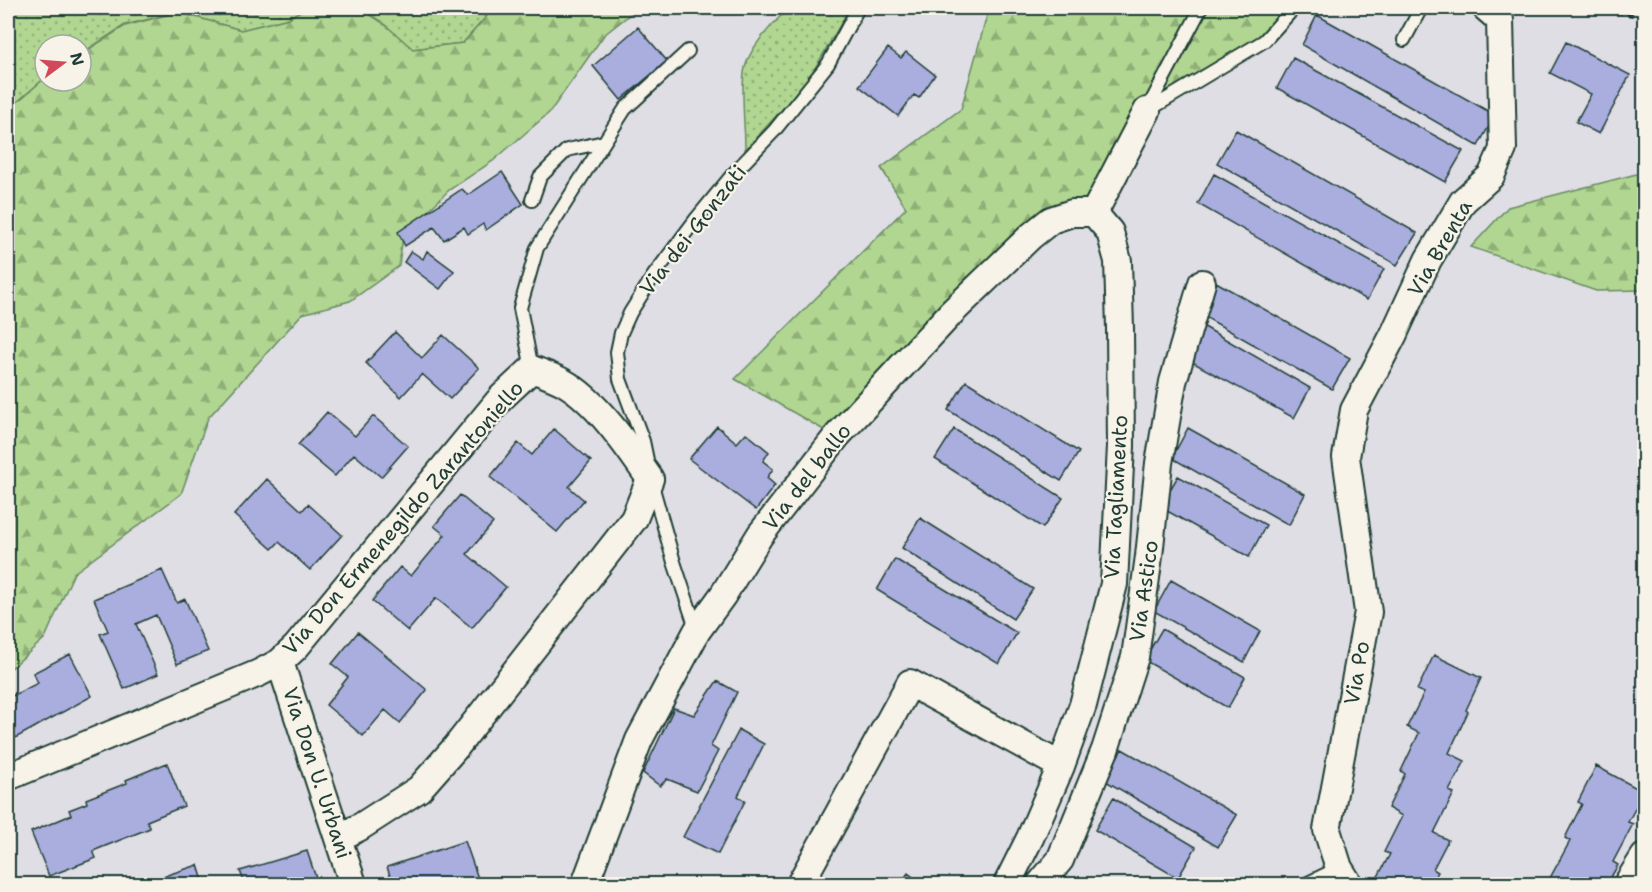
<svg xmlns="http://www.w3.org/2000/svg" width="1652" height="892" font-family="'Shantell Sans',sans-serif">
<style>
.grass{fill:url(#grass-dots);stroke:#688a62;stroke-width:1.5}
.forest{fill:url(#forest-firs);stroke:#688a62;stroke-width:1.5}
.building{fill:#a9aedf;stroke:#1f3d34;stroke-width:1.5}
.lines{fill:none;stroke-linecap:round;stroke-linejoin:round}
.service-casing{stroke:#1f3d34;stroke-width:16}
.minor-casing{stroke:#1f3d34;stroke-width:30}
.path{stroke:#1f3d34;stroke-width:4;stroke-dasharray:6 4.5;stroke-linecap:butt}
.service{stroke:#f7f3e8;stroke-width:12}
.minor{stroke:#f7f3e8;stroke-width:26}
.labels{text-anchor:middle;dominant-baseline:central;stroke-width:4.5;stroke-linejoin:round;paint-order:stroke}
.street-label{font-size:21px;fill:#1f3d34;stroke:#f7f3e8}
</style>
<defs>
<pattern id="grass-dots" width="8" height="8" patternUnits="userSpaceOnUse" patternTransform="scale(1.5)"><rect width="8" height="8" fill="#b0d691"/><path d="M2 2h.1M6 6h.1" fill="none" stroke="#8faf77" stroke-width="1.8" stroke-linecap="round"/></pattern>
<pattern id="forest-firs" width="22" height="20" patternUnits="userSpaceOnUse" patternTransform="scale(1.5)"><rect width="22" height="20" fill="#b0d691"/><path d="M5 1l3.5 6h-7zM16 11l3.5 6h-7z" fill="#8faf77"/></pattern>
</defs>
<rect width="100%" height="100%" fill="#e0dee5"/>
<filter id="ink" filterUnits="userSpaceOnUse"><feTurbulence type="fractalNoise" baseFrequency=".0167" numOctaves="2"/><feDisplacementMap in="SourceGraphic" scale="12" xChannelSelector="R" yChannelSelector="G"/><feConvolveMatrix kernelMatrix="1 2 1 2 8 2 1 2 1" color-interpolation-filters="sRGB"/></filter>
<g filter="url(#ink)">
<path class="grass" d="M8,8h297l-16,10 -48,12 -63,-18 -53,13 -44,29v-9h-36v33l-37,32z
M360,8h134l-31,35 -51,6 -29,-26z
M789,8h61l-43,74 -62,68c0,-23 -4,-56 -1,-77 3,-24 29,-50 45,-65z"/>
<path class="forest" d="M305,8h55l23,15 30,26 50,-6 31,-35h144l-34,27 -54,77 -57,49 -44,29 -46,46 -4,30 -49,35 -48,13 -94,104 -27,76 -107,79 -29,65 -37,33v-561l37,-32v3h36v-27l44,-28 53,-14 63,18 48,-12z
M989,8h296l-24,27 -119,71 -51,99 -35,7 -227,221 -94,-54 171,-171 -25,-40 80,-59z
M1644,172v118l-48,1 -125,-44 37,-40z"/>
<path class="building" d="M1317,15l178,100 -17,31 -176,-101z
M638,27l29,34 -46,39 -28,-34z
M1566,42l64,33 -31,59 -23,-12 15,-28 -41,-21z
M888,48l13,10 5,-6 29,23 -16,23 -5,-3 -16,21 -39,-30z
M1293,58l170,93 -18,31 -168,-94z
M1236,130l181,103 -20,32 -180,-102z
M502,172l21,32 -37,26 -3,-6 -15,10 -4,-7 -20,13 -10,-13 -29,19 -7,-14 64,-43 6,6z
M1214,174l170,95 -17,31 -169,-96z
M411,251l12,8 4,-8 27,20 -14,18 -36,-27z
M1216,282l134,76 -18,31 -134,-76z
M1201,325l109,63 -16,30 -111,-61z
M395,332l27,26 21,-23 36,33 -29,31 -28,-25 -21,23 -35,-34z
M966,381l113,71 -18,29 -113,-71z
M327,412l28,24 18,-20 35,30 -27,31 -27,-23 -19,22 -37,-31z
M717,426l20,17 9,-10 23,19 -6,9 10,8 -6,9 8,7 -19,25 -67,-51z
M1188,428l117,66 -16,31 -117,-67z
M554,429l37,32 -22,26 15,13 -27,32 -67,-55 28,-34 14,12z
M954,429l109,69 -20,30 -108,-69z
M1178,476l88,49 -17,32 -89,-50z
M267,479l35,32 6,-7 34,31 -32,35 -31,-28 -7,7 -38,-34z
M460,495l33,28 -26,31 39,33 -34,41 -36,-30 -28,33 -36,-30 28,-34 11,9 34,-41 -11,-9z
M920,518l113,71 -20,30 -111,-71z
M895,559l122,74 -18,31 -122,-74z
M162,570l15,33 8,-4 23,52 -31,13 -21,-49 -20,9 22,50 -34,15 -24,-55 8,-3 -14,-32z
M1171,580l89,51 -16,31 -90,-51z
M1162,629l83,48 -17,31 -84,-48z
M358,632l69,58 -27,33 -15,-13 -22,26 -37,-31 22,-28 -16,-13z
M70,654l22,42 -84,46v-44l30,-15 -5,-10z
M1434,655l47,23 -15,32 2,2 -19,41 16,8 -16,30 5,2 -20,40 14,7 -15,29 5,3 -7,12h-57l16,-30 -6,-2 18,-36 -14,-8 17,-34 -4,-3 18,-38 -12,-6 17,-34 -7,-3z
M717,681l20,11 -26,54 7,5 -21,40 -30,-12 -7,7 -17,-13 31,-65 20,7z
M739,730l25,14 -26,52 7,5 -27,53 -35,-17z
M1122,749l115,66 -19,32 -114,-67z
M167,763l17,43 -37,15 3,7 -57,23 3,7 -47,18 -18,-44 40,-17 -2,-5 18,-7 -1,-4 41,-16 -1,-3z
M1596,766l48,26 -16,30 5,2 -20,38 5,3 -11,19h-52l1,-3 -6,-3 20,-37 -5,-3 17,-34 -4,-2z
M1113,798l83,49 -18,31 -83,-48z
M465,841l15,43h-87l-6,-17z
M307,851l11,33h-73l-5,-13z
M198,865l6,19h-44l-2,-6z
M908,873l12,9 -1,2h-19z"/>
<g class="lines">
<g class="service-casing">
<path id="service" d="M1404,40l17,-32
M1147,110l54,-102
M1147,111l117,-70 30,-33
M532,200l8,-23 27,-27 37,-8
M532,369l-12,-61 17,-60 88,-139 63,-58
M648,465l-5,-24 -23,-62 -3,-27 4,-19 9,-20 24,-38 42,-56 37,-45 41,-43 54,-67 30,-56
M652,485l22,77 23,69
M1306,884l33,-16"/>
</g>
<g class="minor-casing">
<path id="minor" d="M1094,213l53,-102
M280,662l73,222
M8,777l251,-104 21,-11 16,-15 205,-249 31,-29c10,4 22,8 31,13 33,18 65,65 87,97l-16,40 -178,228 -37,42 -59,38 -22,11
M585,884l54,-144 58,-109 26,-36 37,-60 77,-99 115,-124 79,-76 20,-16 21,-7h22
M800,884l110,-201 151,83
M1007,884l23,-46 31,-72 22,-61 31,-121 7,-138 -1,-118 -2,-67 -8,-29 -16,-19
M1040,884l20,-24 45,-110 30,-93 14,-101 10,-93 14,-81 29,-99
M1349,884l-10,-16 -12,-38 41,-218 -22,-155 8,-47 39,-74 35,-76 35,-59 28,-25 12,-27 -3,-129 -14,-12
M1627,884l17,-27"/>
</g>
<path class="path" d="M1596,8l48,9"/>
<use href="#service" class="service"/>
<use href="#minor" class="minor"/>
</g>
</g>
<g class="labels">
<g class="street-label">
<text transform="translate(693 230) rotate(-52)">Via dei Gonzati</text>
<text transform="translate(1440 248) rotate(-60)">Via Brenta</text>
<text transform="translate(807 477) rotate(-52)">Via del ballo</text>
<text transform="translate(1116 497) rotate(-87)">Via Tagliamento</text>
<text transform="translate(403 518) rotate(-49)">Via Don Ermenegildo Zarantoniello</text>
<text transform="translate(1144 591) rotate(-82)">Via Astico</text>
<text transform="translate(1357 673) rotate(-80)">Via Po</text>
<text transform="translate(317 773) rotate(72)">Via Don U. Urbani</text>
</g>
</g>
<rect width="1652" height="892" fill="none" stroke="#f7f3e8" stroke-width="30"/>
<rect x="15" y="15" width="1622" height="862" fill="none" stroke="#1f3d34" stroke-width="2" filter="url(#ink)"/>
<g transform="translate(63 63) rotate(74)"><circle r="28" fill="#f7f3e8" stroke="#a1aaa0" stroke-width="1.5"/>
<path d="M0-4.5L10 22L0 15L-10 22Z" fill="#d1495b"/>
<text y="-9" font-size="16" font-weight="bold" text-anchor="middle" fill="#1f3d34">N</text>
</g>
</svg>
